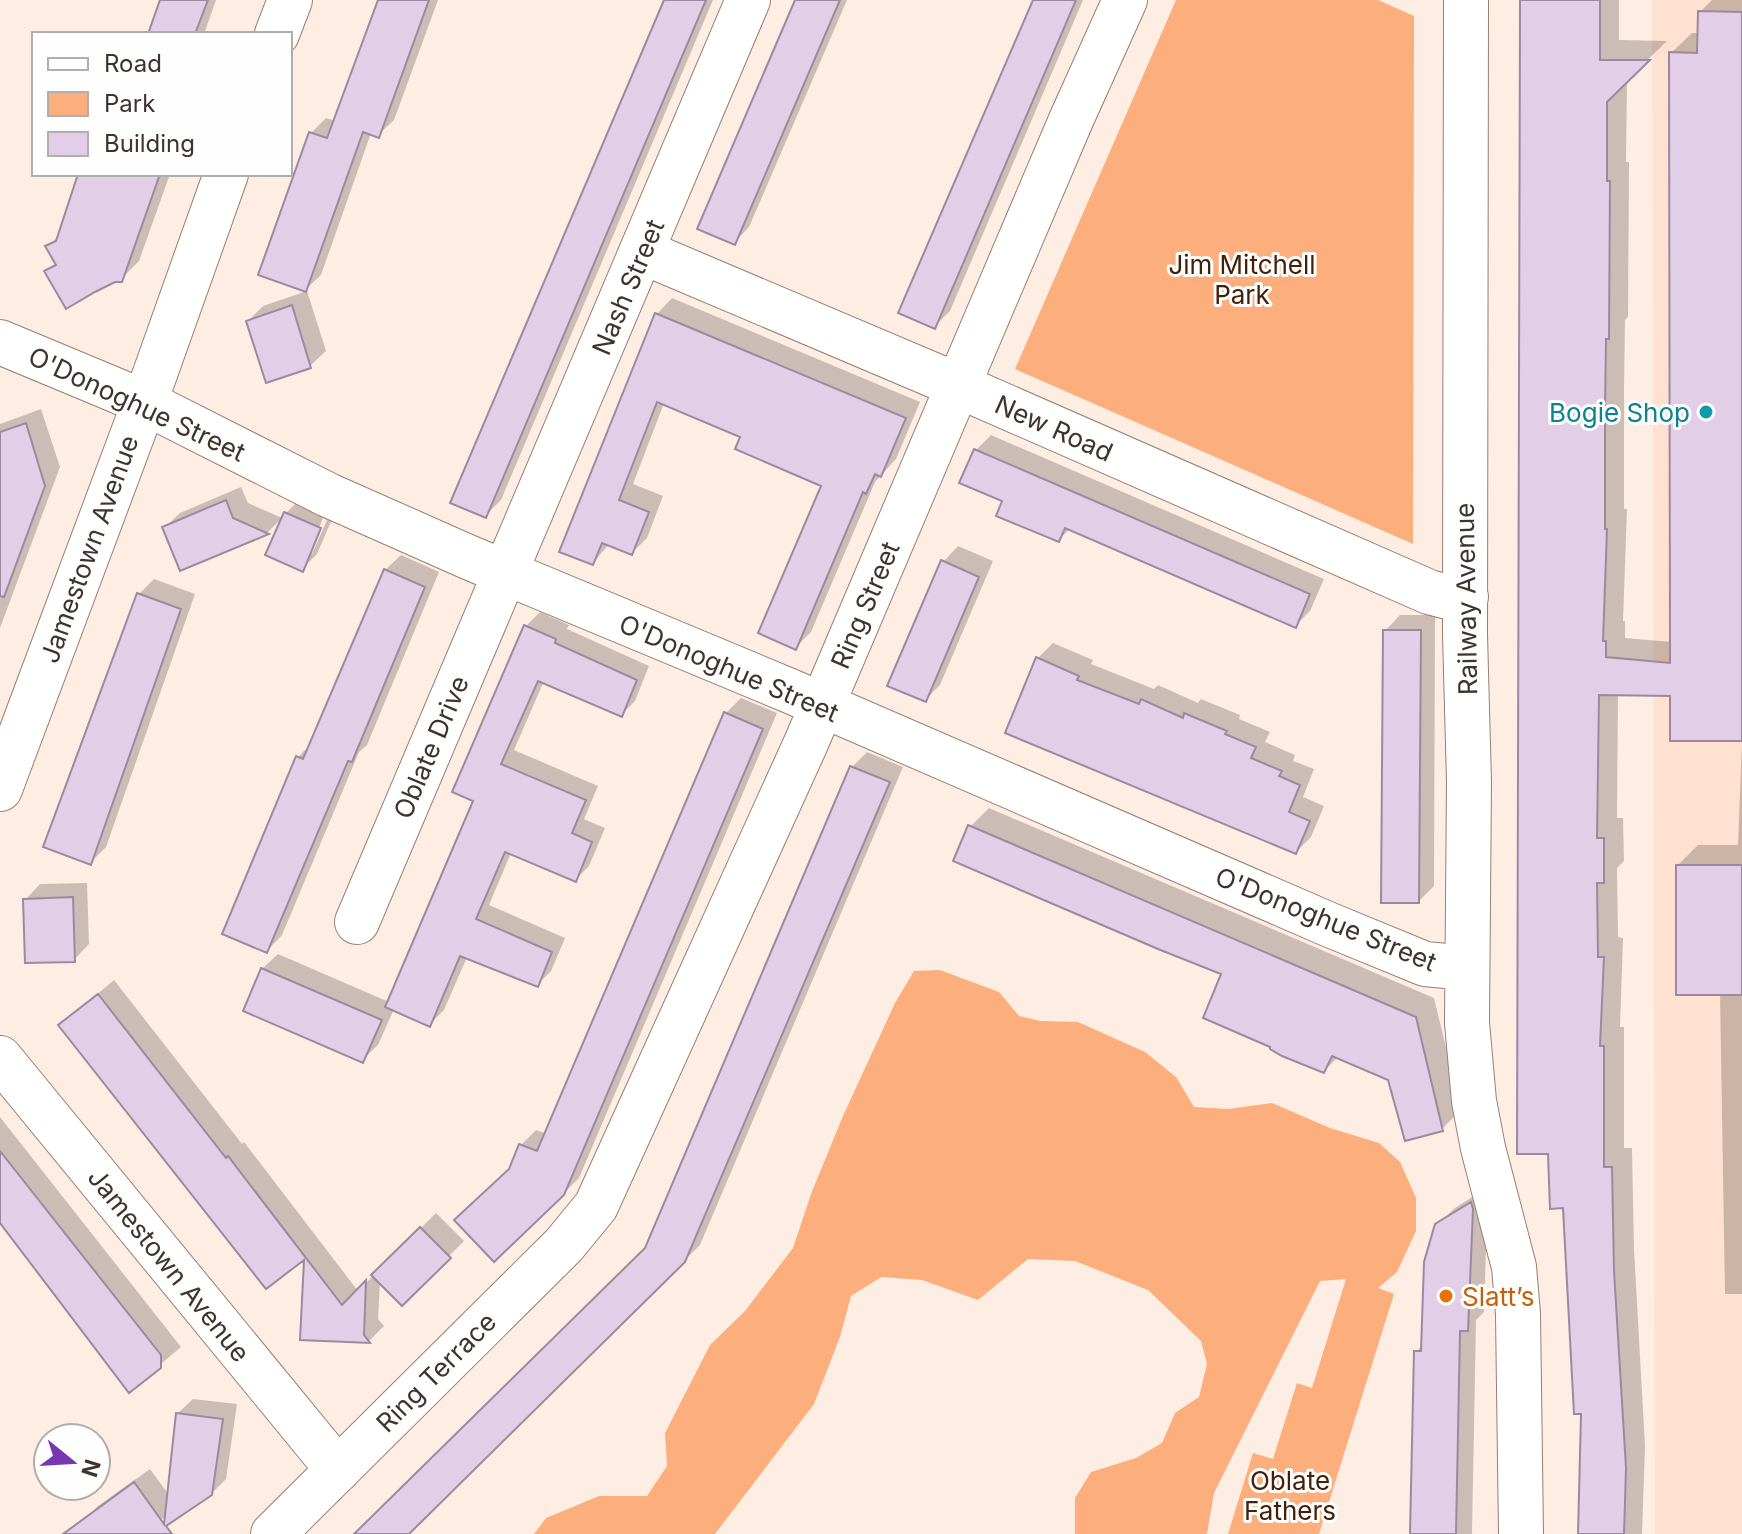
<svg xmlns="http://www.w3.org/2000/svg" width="1742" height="1534" font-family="Inter,sans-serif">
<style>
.built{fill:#fee1d0}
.green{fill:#fcae7d}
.shadow{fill:#0003;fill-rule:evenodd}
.building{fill:#e2cfe7;stroke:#9b89a0;stroke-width:2}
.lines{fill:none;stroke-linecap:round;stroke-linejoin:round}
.minor-casing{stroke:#987f70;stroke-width:46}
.minor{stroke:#fff;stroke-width:44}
.culture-dot{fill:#0f9aa8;stroke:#fefefe;stroke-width:3}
.food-dot{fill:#e8710a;stroke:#fefefe;stroke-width:3}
.labels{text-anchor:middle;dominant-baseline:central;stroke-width:6;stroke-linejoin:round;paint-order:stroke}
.park-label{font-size:26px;fill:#432109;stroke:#fefefe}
.street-label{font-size:26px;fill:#3f342d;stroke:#fefefe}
.culture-label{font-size:26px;fill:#0d838f;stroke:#fefefe;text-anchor:end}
.food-label{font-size:26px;fill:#c56008;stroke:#fefefe;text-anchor:start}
</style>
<rect width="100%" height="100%" fill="#feede3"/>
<path class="built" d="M1652,0h90v1534h-87z"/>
<path class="green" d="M1176,0h202l36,16 -1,528 -398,-175z
M940,970l59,22 20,24 22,5 37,1 67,30 31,25 18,30 34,2 44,-6 58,25 49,15 21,19 16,36v33l-19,41 -19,16 16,6 -75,240h-91l25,-81 20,6 24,-76 15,5 34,-109 -26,2 -106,212 -7,41h-132v-36l16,-26 45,-14 26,-15 13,-30 24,-16 8,-33 -6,-23 -53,-51 -73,-29 -47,-2 -50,41 -56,-20 -41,-3 -30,19 -11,41 -26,67 -99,130h-181l12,-16 53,-22h48l20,-30 -2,-33 45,-88 35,-34 48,-63 18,-54 32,-78 52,-113 19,-32z"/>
<path class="shadow" d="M162,0h54l-12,34h-54z
M380,0h58l-44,120 -16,15 -7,-2 -50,142 -15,14 5,-156 15,-15 10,3z
M664,0h49l-212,500 -16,16z
M797,0h50l-98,227 -15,16z
M1034,0h49l-133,311 -16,16z
M1521,0h98v40l48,1 -40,39 -1,82h3l-1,155 -3,3 -1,69v120h3l-4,112h2v17l47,4 -1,-589 21,-20h8v-21l12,-12h30v739l-70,-45h-54l-1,124h6l1,43 -7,7 1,69 5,1 -3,89h4v121h8l2,101 11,197 -3,88h-62l3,-122z
M115,174h55l-31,87 -16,16 -76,-5 9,-10 -8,-15z
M307,291l19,60 -16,15 -62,-45 15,-15z
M672,298l248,104 -24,57 -21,23 -64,150 -15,15 27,-162 -80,-50 -79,-32 -31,81 30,12 -16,42 -15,15 -23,-9 -16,19 -31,-13 95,-236z
M41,409l19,58 -60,161v-204z
M991,435l333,144 -14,32 -15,15 -225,-97 -12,11 -82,-90z
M241,487l7,16 34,15 -14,14 -87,36 -17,-40 16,-15z
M301,498l34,14 -18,42 -15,15 -16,-56zM323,518l4,2 -15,34h-4z
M958,546l35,15 -53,124 -15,15 18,-138z
M401,555l38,17 -72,173 -8,7 -77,183 -15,16 31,-194 14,-14 73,-173z
M154,579l41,15 -89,253 -15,15 48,-268z
M540,612l29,13 -2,4 82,37 -14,35 -14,14 -77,-34 -30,69 84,36 -14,33 21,9 -16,38 -14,14 -64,-27 -22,52 76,33 -14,33 -14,14 -70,-28 -23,53 -14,14 -36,-15 -16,36 -16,15 -100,-91 16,-15 111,48 86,-202 51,-174z
M1400,615h35l-1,271 -15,15 -34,-270z
M1053,643l40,17 -2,4 63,25 4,-4 40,18 3,-4 39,16 -1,4 31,13 -5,10 30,13 -2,6 21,8 -11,28 21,9 -13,31 -15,15 -259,-193z
M741,698l36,15 -198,465 -16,16 -52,-26 10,-23 15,-15 11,4 179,-421z
M1742,743v551h-17l-5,-301 -42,-128 20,-20h40z
M867,752l36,15 -203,478 -293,289h-50l290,-285 205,-482z
M989,808l445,190 27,112 -19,19 -53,-51 -51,-21 -14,14 -101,-98 -253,-146z
M87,883l2,61 -15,16 -49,-60 15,-16z
M114,980l128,164 2,-2 114,149 78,-78 28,28 -62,62 -22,-22 -2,38 6,7 -15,15 -67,-3 4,-82 -39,30 -206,-261z
M0,1117l181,230 -51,43 -130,-172z
M1488,1187l-4,125 -8,8 -4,214h-60l4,-182 7,-7 14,-120 18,-17z
M193,1399l44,5 -11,75 -16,16 -43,20 -24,19h-51l-9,-13 15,-15 52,-37 19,26 8,-81z"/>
<path class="building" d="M160,0h48l-13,34h-47z
M378,0h51l-50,138 -16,-6 -57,160 -48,-17 51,-143 18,6z
M664,0h42l-220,518 -36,-15z
M795,0h45l-105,245 -38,-16z
M1033,0h43l-141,329 -37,-16z
M1520,0h80v60h50l-43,42v79h3l-1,158h-3l-1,71v119h2l-4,112h3v16l64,6 -1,-611 28,1 1,-42 44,1v729h-72v-45l-71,-1 -2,143h7v45h-7l1,74h6l-4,89h4v121h8l2,104 12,197 -2,66h-46l3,-120h-7l-11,-206 -13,1 -2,-55h-31z
M78,174h82l-38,108h-7l-20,10 -29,17 -22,-38 12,-6 -11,-19 11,-5z
M292,305l19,63 -45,15 -20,-62z
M655,313l251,105 -25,59 -6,-3 -9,20 -3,-2 -67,158 -38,-17 63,-147 -86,-37 5,-12 -83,-35 -38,98 30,12 -17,43 -30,-12 -9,22 -34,-13z
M26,423l19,63 -41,111 -4,-1v-164z
M974,449l336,145 -14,34 -231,-100 -6,14 -63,-26 6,-15 -43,-18z
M226,500l7,18 36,16 -89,37 -18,-44z
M284,512l37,16 -18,44 -38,-17z
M941,560l38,17 -53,125 -39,-16z
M384,569l41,18 -73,175 -4,-1 -81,192 -45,-19 74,-178 7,3z
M137,593l44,16 -90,256 -48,-18z
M524,625l32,14 -1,4 82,37 -15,37 -84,-36 -37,83 85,36 -14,33 20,9 -16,40 -71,-30 -29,67 76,33 -14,35 -78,-31 -30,71 -45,-20 88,-206 -21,-9z
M1383,630h38l-2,273h-38z
M1036,657l43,19 -2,4 62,24 2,-5 42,19 1,-5 43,18 -2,3 31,13 -5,11 31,13 -3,5 21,9 -11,27 21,9 -14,33 -291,-121z
M724,712l39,17 -199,466 -70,67 -40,-42 55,-51 10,-25 18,7z
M850,766l40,16 -205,480 -276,272h-55l291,-286z
M968,825l448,192 27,114 -38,10 -17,-61 -56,-24 -8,17 -42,-17 -12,-7v-2l-67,-29 18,-44 -63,-25 -205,-88z
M1676,865h66v130h-66z
M73,897l2,65 -50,1 -2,-64z
M261,968l121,52 -19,43 -120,-52z
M98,994l128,164 2,-2 114,149 24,-25 -2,55 6,8 -70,-3 4,-80 -38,29 -208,-264z
M0,1151l161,204v13l-32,25 -129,-170z
M1471,1202l2,7 -5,122h-8l-4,203h-46l4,-183h7l3,-89 11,-38z
M420,1227l31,31 -49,48 -31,-31z
M176,1413l47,6 -11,76 -46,31 6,8h-109l71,-52 30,42z"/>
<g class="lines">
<g class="minor-casing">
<path id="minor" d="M1466,0l-1,635 4,147 -2,241 7,78 9,47 31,119 4,47 3,220
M277,34l13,-34
M643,252l316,134 470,206 19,5h18
M0,342l144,60 184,93 140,62 322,134 540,234 95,39 42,4
M0,789l151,-404 75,-211
M357,922c130,-307 263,-613 391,-922
M0,1058l338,412
M273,1534l291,-289 32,-39 210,-463 265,-623 54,-120"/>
</g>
<use href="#minor" class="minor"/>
</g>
<circle class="culture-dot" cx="1706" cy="412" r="8"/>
<circle class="food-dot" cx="1446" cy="1296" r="8"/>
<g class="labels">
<g class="park-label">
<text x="1242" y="264">Jim Mitchell<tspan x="1242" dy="30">Park</tspan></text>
<text x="1290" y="1480">Oblate<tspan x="1290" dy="30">Fathers</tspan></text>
</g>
<g class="street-label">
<text transform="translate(628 287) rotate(-67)">Nash Street</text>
<text transform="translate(137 404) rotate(25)">O'Donoghue Street</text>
<text transform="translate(1054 428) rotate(24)">New Road</text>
<text transform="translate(89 549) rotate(-70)">Jamestown Avenue</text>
<text transform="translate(1466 599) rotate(-91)">Railway Avenue</text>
<text transform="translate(865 605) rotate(-67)">Ring Street</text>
<text transform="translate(729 668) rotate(23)">O'Donoghue Street</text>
<text transform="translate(431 747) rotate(-67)">Oblate Drive</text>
<text transform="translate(1326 919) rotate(22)">O'Donoghue Street</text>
<text transform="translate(169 1265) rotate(51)">Jamestown Avenue</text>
<text transform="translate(436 1372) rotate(-45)">Ring Terrace</text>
</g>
<g class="culture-label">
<text x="1690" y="412">Bogie Shop</text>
</g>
<g class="food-label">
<text x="1462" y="1296">Slatt’s</text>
</g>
</g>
<rect x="32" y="32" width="260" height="144" fill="#fefefe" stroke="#b2adaa" stroke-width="2"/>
<rect x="48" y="58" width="40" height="12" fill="#ffffff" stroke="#b2adaa" stroke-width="2"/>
<text x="104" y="72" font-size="24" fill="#3f342d">Road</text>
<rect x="48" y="92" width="40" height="24" fill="#fcae7d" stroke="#b2adaa" stroke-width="2"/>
<text x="104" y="112" font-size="24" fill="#3f342d">Park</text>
<rect x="48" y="132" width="40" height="24" fill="#e2cfe7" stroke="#b2adaa" stroke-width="2"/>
<text x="104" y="152" font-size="24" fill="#3f342d">Building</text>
<g transform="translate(72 1462) rotate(108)"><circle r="38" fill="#fefefe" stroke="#b2adaa" stroke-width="2"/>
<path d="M0-6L14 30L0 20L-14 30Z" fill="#7538ae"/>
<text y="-12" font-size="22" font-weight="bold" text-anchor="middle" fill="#3f342d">N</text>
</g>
</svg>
